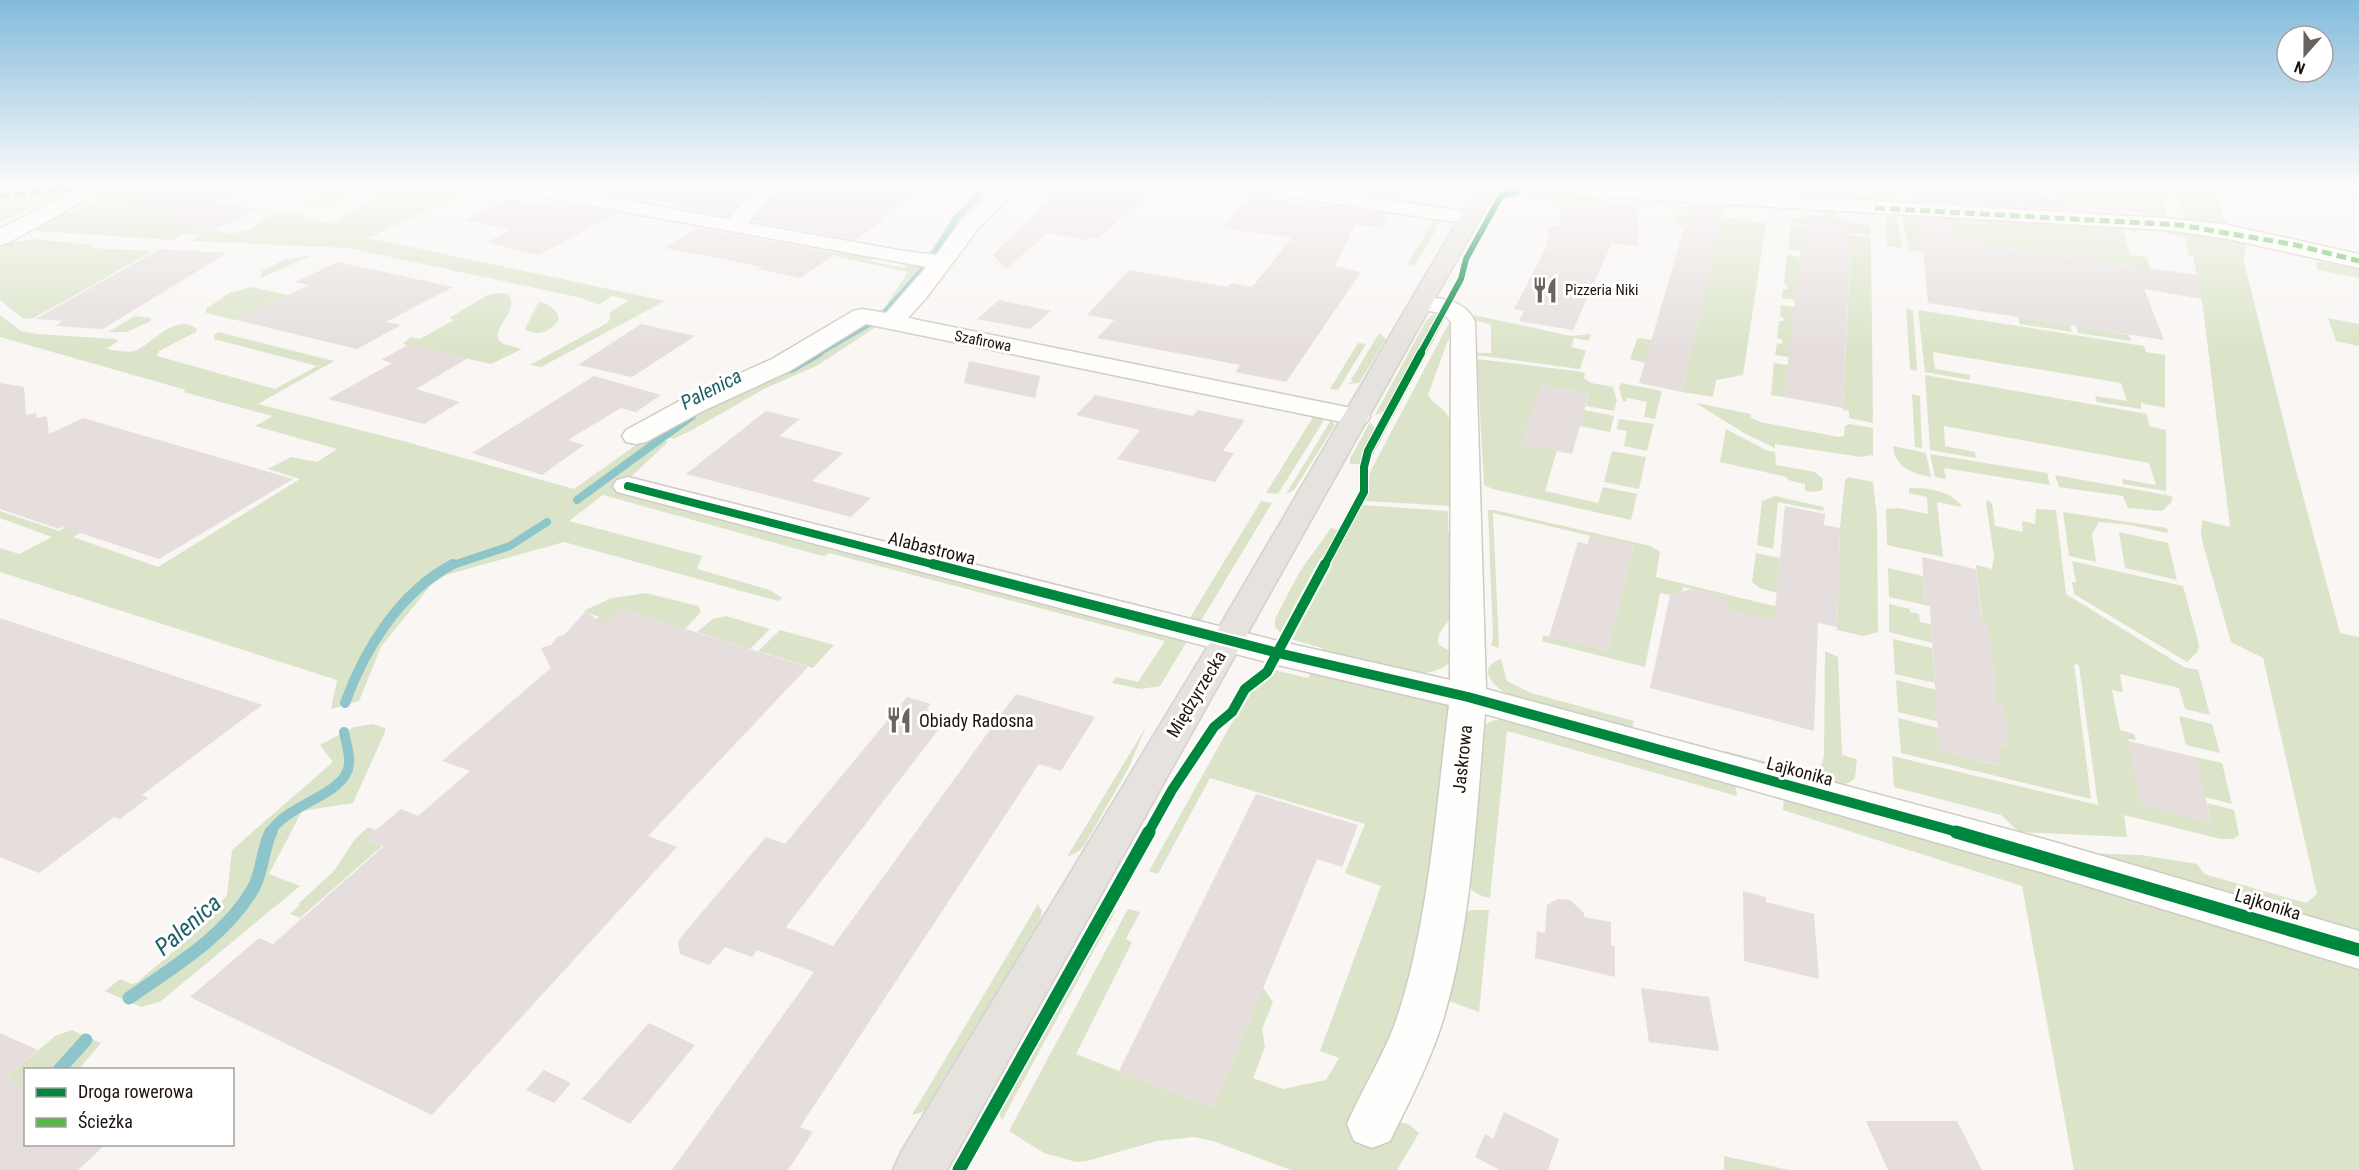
<svg xmlns="http://www.w3.org/2000/svg" width="2359" height="1170" font-family="'Roboto Condensed',sans-serif">
<style>
.green{fill:#dbe4c9}
.lines{fill:none;stroke-linecap:round;stroke-linejoin:round}
.stream-far3{stroke:#8dc5cb;stroke-width:6}
.stream-far2{stroke:#8dc5cb;stroke-width:8}
.stream-far1{stroke:#8dc5cb;stroke-width:10}
.stream{stroke:#8dc5cb;stroke-width:13}
.building{fill:#e5dedc}
.minor-casing{stroke:#d1cac5;stroke-width:3}
.major-casing{stroke:#d4d1cf;stroke-width:3}
.minor{fill:#fefefd;fill-rule:evenodd}
.major{fill:#e6e2dd;fill-rule:evenodd}
.quiet{stroke:#58b947;stroke-width:5;stroke-dasharray:10 5;stroke-linecap:butt}
.cycleway-far3-casing{stroke:#fff;stroke-width:8}
.cycleway-far2-casing{stroke:#fff;stroke-width:10}
.cycleway-far1-casing{stroke:#fff;stroke-width:14}
.cycleway-casing{stroke:#fff;stroke-width:16}
.cycleway-far3{stroke:#00873e;stroke-width:6}
.cycleway-far2{stroke:#00873e;stroke-width:8}
.cycleway-far1{stroke:#00873e;stroke-width:10}
.cycleway{stroke:#00873e;stroke-width:13}
.labels{text-anchor:middle;dominant-baseline:central;stroke-width:6;stroke-linejoin:round;paint-order:stroke}
.far-poi-label{font-size:15px;fill:#1f140c;stroke:#fff;text-anchor:start}
.far-street-label{font-size:15px;fill:#1f140c;stroke:#fff}
.street-label{font-size:18px;fill:#1f140c;stroke:#fff}
.poi-label{font-size:18px;fill:#1f140c;stroke:#fff;text-anchor:start}
.water-label{font-size:20px;font-style:italic;fill:#1d6068;stroke:#fff}
.near-water-label{font-size:24px;font-style:italic;fill:#1d6068;stroke:#fff}
</style>
<rect width="100%" height="100%" fill="#f9f6f4"/>
<path class="green" d="M121,186h60l11,10 -30,-6 -51,20 120,24 22,-6c9,-13 31,-19 47,-15l4,6 31,4 57,-37h85l-108,52 296,63 -124,66 -11,-2 77,-42 4,-6 -2,-4 20,-13 -17,-4 -14,9 -16,-7 -234,-50 -156,-7 8,-6 -17,-1 -11,6 -134,-9 -8,-3 26,-16h17z
M342,186h20c-16,9 -41,29 -58,18z
M1776,186c49,9 99,7 148,13l2,2 -157,-8 1,-4z
M2086,186h17l51,8 -12,-8h21l4,31 -4,2 -1,-2 -40,-8 -1,5 -33,-5 -2,3 -20,-2 -10,-7 5,-8 -1,-7 27,4z
M2178,186h38l10,40 -36,-4 -6,-4z
M70,190l-70,32v-25z
M1529,193l66,4v9l-39,-4 -8,-5 -21,-2z
M1819,210l15,1 3,6h-10l23,7v-2l20,4 1,10 -80,-12 1,-7 27,3 6,-1v-3l-6,-3z
M956,212l13,1 -30,42 -13,2z
M1896,213l7,36 -16,-3 -2,-24 4,-8z
M1677,214l46,7 1,-4 42,6 -23,152 -27,5 -3,17 -31,-5 38,-165 -33,-5 -2,5 -11,-3z
M1901,214l232,13 6,5 -16,-2 7,25 17,2 7,28 -18,-19 -214,-31v13l23,3v4l-36,-5z
M1436,217l7,1 -28,47 -8,-1z
M1791,226l80,12 2,185 -24,-5v-7l-6,-1 8,-173 -47,-8 -3,22 -13,-2z
M2164,229l79,10 3,8 -3,11 49,197 48,178 19,4v303l-277,-87 59,2 56,9 7,10 102,29 11,-9 -54,-236 -32,-16 -27,-94 -3,-14 1,-14 28,7 -27,-219 -10,-52 -5,-1 -3,-18 -17,-2z
M35,239l56,6v3l62,3 -121,68 -10,-1 -22,-18v-56z
M842,250l34,7 -5,4 32,7 7,-5 20,2 -42,50 -11,-3 7,-4 24,-36 -74,-16z
M312,255l-51,23 1,-7 22,-11z
M1787,255l13,2 -5,43 -13,-2 1,-9h4v-5l-3,-1z
M2320,262l39,7v9l-42,-8 -1,-7z
M252,287l58,13 -28,-2 -46,22 -30,-7v-4l23,-16z
M499,293l8,1c15,14 -13,30 -9,45l5,5 19,5 -31,15 -88,-20 8,-7 9,2 34,-19 -5,-2 39,-23z
M539,301c9,4 18,7 20,18 -6,12 -23,19 -34,10z
M1781,305l14,2 -6,50 -14,-2 2,-12 5,1 1,-4 -6,-2 2,-17h4l1,-3 -4,-2z
M1906,308l7,2 4,61 -7,-2z
M1918,310l226,36 2,6 19,3v53l-24,-5v6l-44,-7 -2,-6 32,5 -6,-18 -188,-31 2,17 35,6v5l-45,-8z
M1438,313l-54,99 -9,3 51,-94 6,-6z
M1445,314l2,1 -74,140h-2z
M0,315l21,16 16,3 79,5 2,2 -12,8c8,1 21,4 29,2 18,-7 40,-39 62,-22l-1,3 -37,19 -2,5 118,33 42,-23 -103,-27v-4l4,-3 116,29 -76,43 145,37 171,48 76,-54 18,7 -49,46 562,151 5,4 -26,43 -19,3 -29,-6 4,-6 22,5 27,-41 -336,-88 -4,3 -6,-1 -216,-60 -34,26 133,35 -5,13 73,21 12,8 -4,3 -214,-59 -118,33 -15,10 -50,62 -22,54 -28,8 6,-29 -337,-108v-24l19,6 33,-17 -52,-19v-7l59,20 80,-45 16,5 -82,46 85,30 142,-88 -32,-10 23,-12 26,5 20,-13 -82,-23 18,-10 -90,-24 3,-2 -186,-53z
M1474,315l97,21 20,-2 -2,7 -15,-3 -3,9 15,4 -6,18 -103,-14 -3,-2h17v-28l-17,-5z
M135,316l16,2v3l-24,11h-19z
M2018,317l52,8 2,7 -52,-8z
M2328,318l31,6v22l-23,-5z
M1451,319v13l-23,63c5,10 18,13 22,25l2,83 -2,3 -84,-5 -2,-2 4,-8 2,-19z
M864,325l12,2 -58,38 -54,24 -72,41 -19,9 -18,-7z
M2076,326l53,9 2,6 -53,-8z
M1379,333l7,6 -27,44 -11,1 5,-3 -2,-1z
M1641,338l11,2 -7,23 -15,-4 7,-20z
M1358,343l8,1 -28,46 -8,-1z
M1477,359l99,12 9,2 -1,5 7,5 22,4 4,14 -3,10 -28,-5 3,-12 -48,-9 17,62 -13,44 53,12 5,-16 34,7 -6,26 -138,-31 -9,-4z
M1774,363l14,2 -4,32 -13,-2z
M1925,375l222,39 2,12 17,4v61l-43,-7 -1,-5 34,6 -7,-22 -205,-37 1,20 30,6 1,6 -46,-8z
M1621,383l41,8 -7,28 -11,-2 3,-15 -20,-4 -1,4 -3,-1 -4,-13z
M1912,394l8,2 2,52 -7,-1z
M1696,403l55,11v4l9,4 79,15 5,-1 1,-10 4,-2 24,4v27l-12,2 -86,-13v4l-31,-15z
M1272,408l54,9 -48,77 -12,-1 47,-76z
M1584,410l30,6 -4,16 -30,-6z
M1619,419l35,5 -7,27 -23,-5 3,-15 -10,-2z
M1331,420l4,5 -41,65 -8,4z
M1370,422l5,7 -13,23 -2,12h-10v-5z
M1726,429l40,21 9,2 1,13 39,7 8,7 -1,11 -8,2 -9,-1v-7l-17,-4 -1,-3 -67,-15z
M1893,446l33,7 5,24c-19,-4 -36,-9 -38,-31z
M1612,451l34,6 -7,32 -35,-7z
M1930,454l117,19 3,12 -106,-17 2,11 -11,-2z
M2055,475l117,21v6l-10,9 -34,-3 -5,-12 -64,-9z
M1849,477l24,5 4,36 1,114 -15,4 -26,-6 3,-102 5,-48z
M1909,488c19,0 42,2 53,19l-25,-5 6,55 -56,-12 -1,-36 12,-1 30,6 -1,-17 -18,-4z
M1775,496l49,11 -1,4 -45,-9 -5,47 -16,-4 5,-44z
M1988,500l4,4 3,22 28,6 -1,-11 13,3 1,-15 20,1 10,84 118,73 14,3 12,45 -25,-6 -6,-21 -59,-14 3,18 -11,-2 8,40 14,4 2,6 -8,-1 13,65 71,19 -5,-20 27,7 5,25 -6,4h-12l-97,-24 3,22 -108,-5 -18,-17 -107,-28 -2,-31 206,49 -19,-140 -5,-1 17,135 -190,-46 -3,-35 40,10 1,22 60,16 -1,-21 10,2 -4,-41 -16,-4 9,-4 -9,-73 -14,-3 8,-4 -6,-53 16,4 2,-13 -8,-53z
M1261,501l11,2 -73,121 -11,-3z
M1362,505l86,6v19l6,3v80c-6,12 -19,18 -15,32l13,7 2,4c-19,37 -101,5 -133,-3l1,-5 -32,-9z
M1488,510h6l157,36 9,6 -4,25 134,33 25,27 -85,-26 -4,-2 1,-12 -44,-10v4l-13,4 -10,-2 -15,74 -103,-26 1,-6 65,16 26,-105 -141,-33 6,135 -8,-3 2,-8z
M2063,512l104,16 1,5 -38,-8 -31,-3 -7,12 4,28 -27,-6z
M1331,528l7,2 -57,104 -6,-7v-8l25,-48z
M2119,532l49,11 9,37 -52,-12z
M1756,553l24,5 -3,35 -17,-5 -8,-6z
M2072,561l111,25 16,59 -1,6 -11,11 -113,-68 -2,-12h4z
M1888,568l35,8 2,29 -36,-8z
M646,593l52,13 3,6 -16,17 -64,-20 -64,54 -8,-3 50,-43 -16,-6 29,-13z
M1889,604l21,5v3l9,2 1,8 11,2 1,19 -43,-11z
M726,616l44,13 -20,20 -53,-17 16,-13z
M780,630l54,15 -21,23 -55,-17z
M1893,639l39,9 3,35 -40,-9z
M1825,651l13,6 4,98 15,4 -2,19 -6,5 -13,1 -112,-30 1,-3 76,20h11l8,-3 4,-12z
M1501,659l6,22 24,12 103,28 -2,8 -116,-30c-16,-7 -45,-29 -15,-40z
M1274,670l34,8 3,-6 134,31 11,12 -64,406 16,3 11,9 -22,37h-106l-78,-29 -19,-4 -37,4 -70,20 -11,1 -32,-9 -35,-22 119,-222 12,3 -14,27 6,3 -56,112 137,54 50,-120 10,14 -11,27 3,18 -12,31 30,11 43,-9 13,-22 -19,-7 61,-165 -36,-13 20,-49 -155,-46 -52,96 -9,-3 100,-179z
M1896,680l45,11 3,32 -46,-11z
M2179,716l33,8 8,29 -34,-8z
M1494,720h11l230,62 2,14 -230,-65 -17,167c-11,-2 -17,-6 -24,-14l15,-157z
M373,724l12,4v4l-32,71 -51,8 -33,63 31,12 -139,115 -20,6 -36,-16 15,-12 12,5 4,-1 56,-47 35,-41 5,-45 101,-88 -13,-17 34,-18z
M1146,727l-18,42 -43,75 -6,7 -12,6z
M2195,757l27,6 10,41 -27,-7z
M1784,796l575,166v208h-285l-52,-284 -239,-76z
M368,827l7,3 -9,9 16,7 -82,72 -10,-4 10,-9 -2,-1 36,-33 21,-32z
M1038,904l4,7 -3,12 -112,185 -5,4 -10,3z
M1116,910l-114,210 -3,-7 111,-201z
M1473,910h16l-10,102 -30,-11 12,-88z
M72,1030l29,13 -22,26 -53,1 -1,18 -19,-10 49,-42z
M1724,1156l65,14h-65z"/>
<g class="lines">
<path class="stream-far3" d="M932,257l25,-40 31,-31
M883,315l44,-50
M817,354l52,-30"/>
<path class="stream-far2" d="M791,369l28,-16
M577,500l115,-84
M450,566l60,-20 37,-24"/>
<path class="stream-far1" d="M345,703c20,-55 55,-111 108,-139
M270,833c15,-29 77,-38 79,-69 1,-10 -3,-22 -5,-32"/>
<path class="stream" d="M129,998c44,-31 96,-61 124,-109 10,-18 9,-39 18,-57
M59,1070l27,-30"/>
</g>
<path class="building" d="M182,186h68l-35,15 44,9 -48,20 -99,-20 49,-20 7,2z
M585,186h171l-29,31 -84,-19 -4,2 -58,-10z
M782,186h101l34,5 -38,28 5,1 -29,20 -103,-19z
M1064,186h94l-60,53 -10,-2 -3,3 -37,-7 -42,36 -13,-14z
M1375,186h32l-8,13 -29,-4z
M1917,186h99l57,21v3l-155,-9z
M1248,196l141,18 -8,14 -26,-4 -20,42 26,6 -75,110 -51,-10 5,-7 -143,-27 17,-18 -27,-5 42,-45 99,17 3,-4 21,4 40,-49 -69,-10z
M510,199l49,9 5,-5 53,10 -78,42 -52,-13 25,-12 -47,-10z
M1561,203l51,5v-4l25,3 1,39 -26,-3 -39,87 -54,-9 5,-10 -10,-2 33,-63 2,-20 11,1z
M1691,204l34,2 -43,186 -43,-9z
M1805,214l43,5 3,8 -8,181 -59,-11z
M1920,218l35,2 -2,20 244,35 4,24 -57,-10 20,51 -236,-37z
M698,228l139,25 -37,25 -42,-9 3,-2 -27,-6 -70,-13z
M160,249l67,4 -124,76 -48,-3 8,-5 -28,-2z
M338,262l115,25 -67,35 15,3 -44,24 -121,-29 73,-35 -14,-3z
M999,300l52,11 -21,18 -53,-10z
M641,324l54,12 -63,41 -54,-12z
M409,344l59,14 -52,31 44,13 -36,22 -96,-25 64,-36 -11,-3z
M969,361l71,15 -5,22 -71,-15z
M594,376l67,19 -25,17 -15,-4 -53,32 16,5 -42,30 -70,-22z
M0,383l24,4 2,28 10,-2 1,5 10,-2 2,18 34,-16 210,61 -134,80 -97,-32 -3,2 -59,-20z
M1541,385l48,9 -17,60 -52,-10z
M1095,395l98,21 5,-6 47,10 -22,31 11,2 -19,29 -98,-23 23,-29 -64,-15z
M766,411l34,8 -21,17 64,17 -31,28 59,17 -20,19 -165,-43z
M1785,506l40,8 -1,11 16,3 -3,99 -19,-4 -4,108 -164,-43 20,-93 21,-6 36,8 -1,12 48,11z
M1590,535l44,11 -26,105 -59,-14 29,-95 10,2z
M1922,557l54,12 6,54 6,1 10,80 6,2 5,41 -11,-2 2,21 -61,-16 -9,-144 -5,-1z
M621,609l187,58 -160,169 29,11 -245,268 -242,-118 69,-59 14,6 111,-98 -19,-7 36,-30 17,7 52,-45 -28,-10 109,-93 -10,-20 10,-3 6,-8 7,-2 22,-24 16,13z
M0,618l262,87 -120,90 6,3 -28,21 -6,-2 -75,56 -39,-16z
M1016,694l79,23 -34,54 -22,-7 -239,363 13,5 -25,38h-116l142,-198 -57,-22 -5,7 -27,-10 -16,18 -29,-11 -2,-11 3,-6 85,-100 19,7 122,-147 24,7 -4,5 19,11 -160,207 47,19z
M2128,741l67,16 17,66 -71,-18z
M1256,794l102,31 -16,42 -25,-8 -104,249 -94,-37z
M1743,891l23,6v5l48,12 5,65 -75,-18z
M1558,899l12,1 14,13v4l27,5v23l4,1v31l-80,-19 2,-27 8,2 2,-28z
M1641,988l68,9 10,54 -70,-9z
M649,1023l46,22 -65,79 -48,-25z
M0,1033l38,17 -32,28 20,10v56h80l-28,26h-78z
M544,1070l27,13 -17,20 -28,-13z
M1504,1112l55,27 -11,31h-48l-25,-13 10,-23 8,5z
M1866,1121h91l25,49h-94z"/>
<g class="lines">
<g class="minor-casing">
<path id="minor" d="M82,186h25l-3,4 -96,53 -8,2v-16z
M506,186h43l179,33 31,-33h21l-32,37 156,28 32,4 26,-36 38,-33h22l-44,43 -51,68 -19,21 448,91 10,2 4,6 -4,6 -10,2 -490,-101 -76,47 -87,40 -57,31 -10,2 -10,-2 -4,-6 4,-6 57,-31 89,-40 81,-48 9,-2 24,4 40,-46 -410,-75 -7,-2z
M1245,186h51l173,26 8,1 3,5 -3,5 -8,1 -214,-32 -7,-2z
M1511,186h115l540,32 62,7 131,29v14l-131,-29 -62,-9 -645,-38 -7,-2z
M1422,296c21,3 44,4 53,26l11,367 558,150 315,92v38l-315,-96 -559,-159c-9,101 -13,210 -42,306 -13,42 -34,82 -53,121l-18,7 -18,-7 -7,-17c15,-35 36,-67 49,-103 33,-97 40,-214 53,-316l-171,-40 -661,-173 -4,-6 4,-6 11,-3 650,164 172,39 1,-358 -7,-8 -30,-6 -4,-5 4,-5z"/>
</g>
<g class="major-casing">
<path id="major" d="M1478,186h20l-551,984h-54l8,-18 310,-511z"/>
</g>
<use href="#minor" class="minor"/>
<use href="#major" class="major"/>
<path class="quiet" d="M0,196l96,-10
M1875,208l305,17 116,20 63,16"/>
<g class="cycleway-far3-casing">
<path id="cycleway-far3" d="M1420,354l41,-75 5,-20 35,-63 15,-4 5,-6"/>
</g>
<g class="cycleway-far2-casing">
<path id="cycleway-far2" d="M628,486l311,80
M1324,566l40,-74v-25l4,-16 53,-98"/>
</g>
<g class="cycleway-far1-casing">
<path id="cycleway-far1" d="M933,564l345,89 190,44 493,136
M1148,833l24,-43 42,-63 18,-15 13,-23 22,-17 58,-108"/>
</g>
<g class="cycleway-casing">
<path id="cycleway" d="M1956,832l403,118
M959,1170l190,-338"/>
</g>
<use href="#cycleway-far3" class="cycleway-far3"/>
<use href="#cycleway-far2" class="cycleway-far2"/>
<use href="#cycleway-far1" class="cycleway-far1"/>
<use href="#cycleway" class="cycleway"/>
</g>
<linearGradient id="sky" x2="0" y2="1"><stop stop-color="#83bbdc"/><stop offset="0.53" stop-color="#fcfbfa"/><stop offset="1" stop-color="#fcfbfa" stop-opacity="0"/></linearGradient>
<rect width="2359" height="350" fill="url(#sky)"/>
<defs>
<g id="restaurant-bare" transform="scale(2.07)"><path d="M-5-6h1v4h1v-4h1v4h1v-4h1v5L-1.5 .5V6h-2V.5L-5-1ZM5-6V6H3V1.5H1.5Q1.5-4 5-6Z" fill="#6b635d" stroke="#fff" stroke-width="2.5" paint-order="stroke"/></g>
</defs>
<g fill-rule="evenodd">
<use href="#restaurant-bare" x="1545" y="290"/>
<use href="#restaurant-bare" x="899" y="720"/>
</g>
<g class="labels">
<g class="far-poi-label">
<text x="1565" y="290">Pizzeria Niki</text>
</g>
<g class="far-street-label">
<text transform="translate(983 341) rotate(11)">Szafirowa</text>
</g>
<g class="street-label">
<text transform="translate(932 548) rotate(14)">Alabastrowa</text>
<text transform="translate(1196 694) rotate(-59)">Międzyrzecka</text>
<text transform="translate(1462 759) rotate(-84)">Jaskrowa</text>
<text transform="translate(1800 771) rotate(15)">Lajkonika</text>
<text transform="translate(2268 904) rotate(17)">Lajkonika</text>
</g>
<g class="poi-label">
<text x="919" y="720">Obiady Radosna</text>
</g>
<g class="water-label">
<text transform="translate(711 389) rotate(-27)">Palenica</text>
</g>
<g class="near-water-label">
<text transform="translate(188 925) rotate(-41)">Palenica</text>
</g>
</g>
<rect x="24" y="1068" width="210" height="78" fill="#ffffff" stroke="#a5a19e" stroke-width="1.5"/>
<rect x="36" y="1088" width="30" height="9" fill="#00873e" stroke="#a5a19e" stroke-width="1.5"/>
<text x="78" y="1098" font-size="18" fill="#1f140c">Droga rowerowa</text>
<rect x="36" y="1118" width="30" height="9" fill="#58b947" stroke="#a5a19e" stroke-width="1.5"/>
<text x="78" y="1128" font-size="18" fill="#1f140c">Ścieżka</text>
<g transform="translate(2305 54) rotate(201)"><circle r="28" fill="#ffffff" stroke="#a5a19e" stroke-width="1.5"/>
<path d="M0-4.5L10 22L0 15L-10 22Z" fill="#6b635d"/>
<text y="-9" font-size="16" font-weight="bold" text-anchor="middle" fill="#1f140c">N</text>
</g>
</svg>
